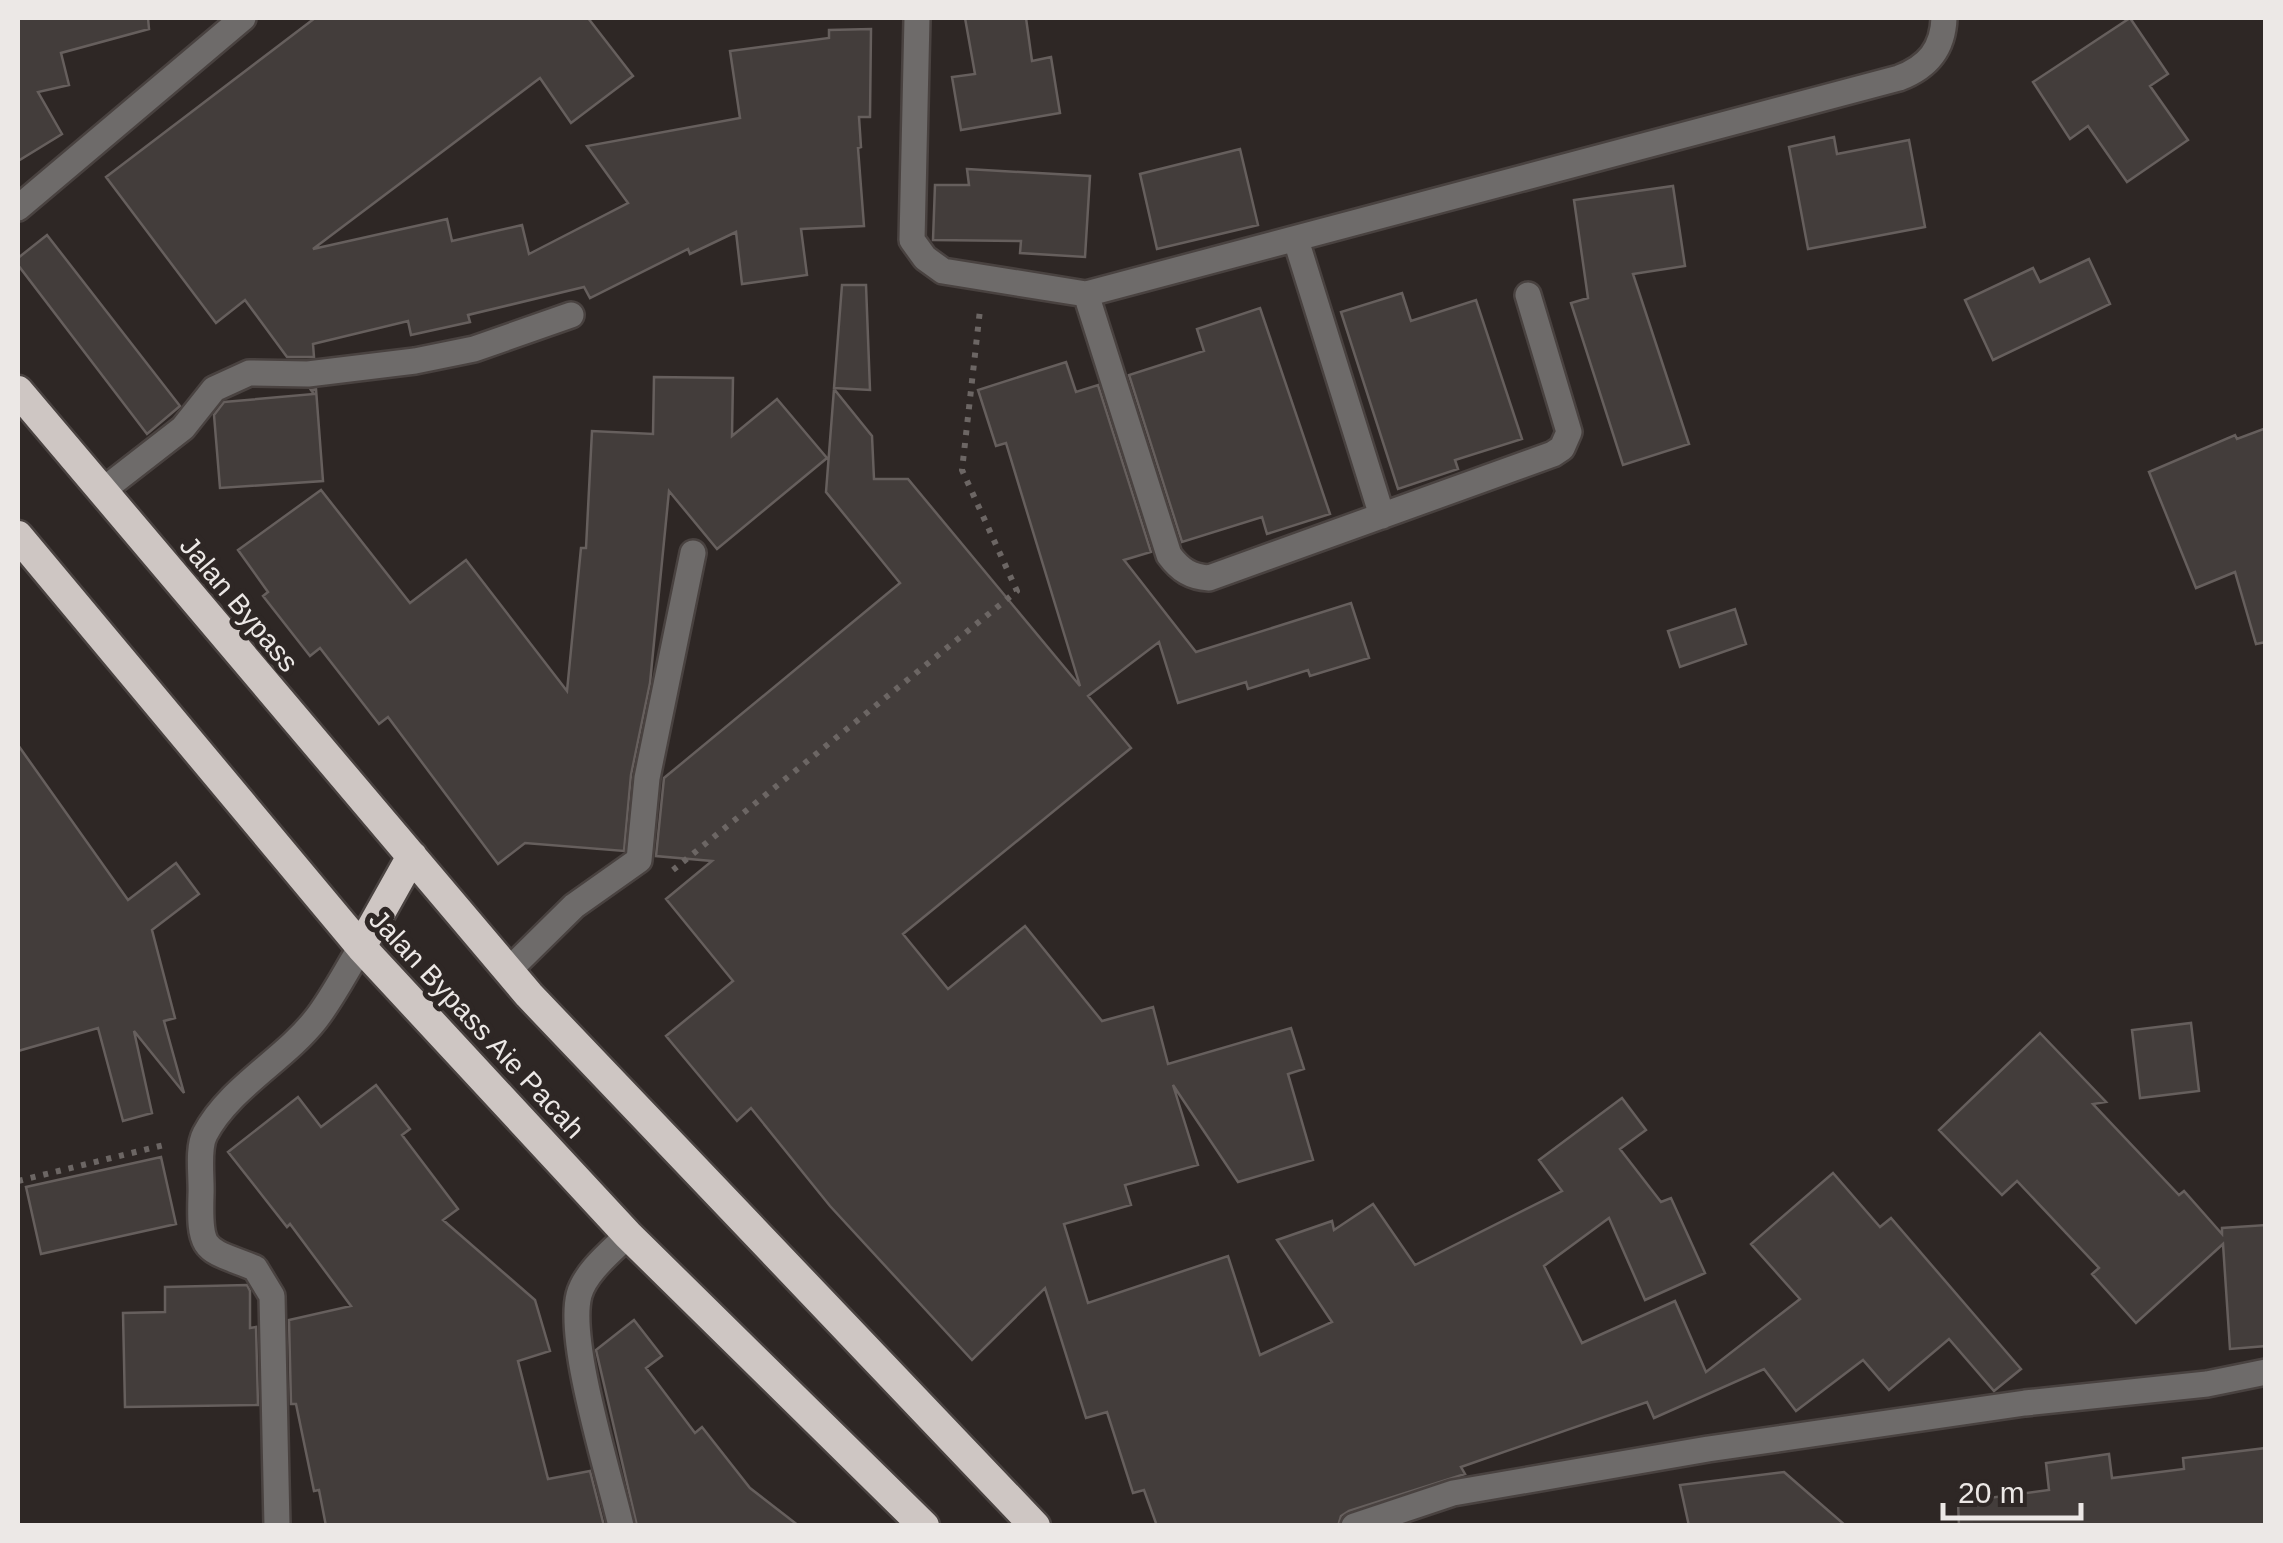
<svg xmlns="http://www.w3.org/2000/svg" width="2283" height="1543" font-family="Arial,sans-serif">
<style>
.building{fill:#433d3b;stroke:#665f5d;stroke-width:2.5}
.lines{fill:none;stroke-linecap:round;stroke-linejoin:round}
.lane-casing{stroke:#494240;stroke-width:30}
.street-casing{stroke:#494240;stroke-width:30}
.highway-casing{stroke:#494240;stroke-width:35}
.path{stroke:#6c6664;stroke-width:6;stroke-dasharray:5 8;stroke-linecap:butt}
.lane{stroke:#6e6b6a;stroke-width:25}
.street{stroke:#6e6b6a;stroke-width:25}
.highway{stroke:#cec6c3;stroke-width:30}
.labels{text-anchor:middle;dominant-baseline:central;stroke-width:10;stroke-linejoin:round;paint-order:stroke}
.street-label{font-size:28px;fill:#ece8e6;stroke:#2e2725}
</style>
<rect width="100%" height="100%" fill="#2e2725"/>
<path class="building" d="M18,18h130l1,11 -88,24 8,32 -31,7 24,42 -44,27z
M315,18h273l45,58 -62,47 -31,-45 -227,171 134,-30 5,22 70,-16 7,29 99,-51 -41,-57 153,-28 -10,-67 99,-13v-8l42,-1 -1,88h-11l2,30 -3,1 6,78 -63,3 6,46 -65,9 -6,-52 -46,22 -2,-5 -98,49 -6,-11 -116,28 2,7 -59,13 -3,-14 -95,23 1,13h-27l-42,-57 -29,23 -110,-146z
M965,18h61l6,43 19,-4 9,56 -99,17 -9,-53 23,-3z
M2130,18l38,56 -18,12 38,54 -61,42 -39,-56 -18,13 -37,-57z
M1834,137l3,17 72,-14 16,87 -117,22 -19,-102z
M1240,149l18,76 -101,24 -17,-75z
M967,169l123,7 -5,81 -65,-4 1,-12 -88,-1 2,-55h34z
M1673,186l12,80 -52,8 56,170 -66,21 -52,-162 17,-5 -14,-98z
M47,235l133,171 -33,28 -129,-169v-7z
M2089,259l21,45 -117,56 -28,-60 68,-32 7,14z
M842,285h24l4,105 -36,-2z
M1402,293l9,28 65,-21 46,139 -67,21 3,9 -60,20 -57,-177z
M1260,308l70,206 -63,20 -5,-17 -80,25 -53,-167 75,-24 -7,-22z
M1066,362l10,30 22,-7 53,167 -27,8 72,92 155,-49 18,55 -59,18 -2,-6 -60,19 -2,-7 -68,21 -19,-61 -71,54 43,52 -228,186 45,55 77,-63 77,95 51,-14 15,57 123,-36 13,41 -16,5 25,86 -75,22 -65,-97 25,80 -73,20 6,20 -67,19 24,79 140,-47 32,99 72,-33 -55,-82 55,-19 2,9 39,-26 42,61 147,-74 -23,-31 83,-62 24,32 -26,19 41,53 10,-4 34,75 -60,27 -36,-82 -65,48 38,77 93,-42 31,71 94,-73 -49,-55 82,-71 47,54 11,-9 130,151 -27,22 -45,-52 -60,51 -26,-30 -67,51 -32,-42 -110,49 -7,-16 -186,65 4,7 -116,37 -8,5 -3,10h-181l-13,-36 -11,3 -26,-81 -21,6 -41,-130 -73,72 -142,-154 -79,-98 -14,13 -71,-85 67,-55 -67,-82 46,-38 -56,-5 8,-78 236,-195 -74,-91 8,-103 38,47 2,43h34l172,207 -74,-243 -10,3 -18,-56z
M654,377l79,1 -1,58 45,-37 50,59 -110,91 -48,-58 -19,192 -19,92 -7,76 -99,-8 -27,21 -110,-147 -9,7 -59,-76 -10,8 -47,-60 5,-4 -30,-42 83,-60 89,113 56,-43 101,131 14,-143h5l6,-117 61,3z
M316,389l7,92 -103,7 -6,-73 10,-13 90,-8 -3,-4z
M2266,428v214l-10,2 -21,-72 -39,16 -47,-116 86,-37 2,4z
M1735,609l11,35 -66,23 -12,-36z
M18,745l110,155 48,-37 23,31 -47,36 23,88 -11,3 20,72 -50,-62 18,82 -29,8 -25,-93 -80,23z
M2191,1023l8,68 -59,7 -8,-68z
M2040,1033l66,69 -13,2 86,91 5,-4 38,43v-6l44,-3v121l-36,3 -7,-105 -87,79 -44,-49 7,-6 -82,-87 -15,14 -63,-65z
M376,1085l34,44 -8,6 56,74 -15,11 92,80 15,51 -32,10 30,118 42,-8 14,55h-278l-7,-36 -5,1 -18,-87h-5l-2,-84 62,-14 -61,-82 -3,3 -59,-75 70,-55 23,30z
M161,1157l15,67 -135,30 -15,-67z
M247,1285l3,6v37l6,-1 2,78 -133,2 -2,-94 42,-1v-25z
M634,1320l28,36 -16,12 49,65 7,-6 48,61 49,38h-162l-41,-176z
M2266,1448v78h-307l-1,-24 91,-12 -3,-27 63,-9 3,24 72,-9 -1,-11z
M1784,1472l62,54h-157l-9,-41z"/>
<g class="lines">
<g class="lane-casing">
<path id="lane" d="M18,208l225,-190
M509,970l65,-64 65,-46 8,-82 46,-225"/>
</g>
<g class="street-casing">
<path id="street" d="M917,18l-5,222 13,18 18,13 143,23 813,-216c29,-11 44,-29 45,-60
M1296,240l86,276
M1086,294l83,261c11,15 22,22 40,23l344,-124 9,-6 7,-16 -41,-137
M102,491l81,-63 31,-39 35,-16 59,1 107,-13 59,-12 97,-34
M277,1526l-5,-230 -17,-28c-50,-20 -56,-14 -54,-73 1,-17 -4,-46 4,-61 24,-46 79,-74 111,-115 17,-22 30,-48 45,-72
M621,1526c-12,-52 -54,-184 -42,-231 6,-23 33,-44 49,-60
M1354,1526l99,-33 255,-44 317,-46 182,-19 59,-12"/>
</g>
<g class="highway-casing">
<path id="highway" d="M18,391l511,604 506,531
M18,536l343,411 267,288 296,291
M361,947l51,-91"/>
</g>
<path class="path" d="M673,870l344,-279 -55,-121 18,-160
M18,1181l150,-37"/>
<use href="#lane" class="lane"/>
<use href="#street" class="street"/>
<use href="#highway" class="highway"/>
</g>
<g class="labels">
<g class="street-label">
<text transform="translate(239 604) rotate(50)">Jalan Bypass</text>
<text transform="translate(477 1024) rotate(47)">Jalan Bypass Aie Pacah</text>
</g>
</g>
<rect width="2283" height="1543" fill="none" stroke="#ece8e6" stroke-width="40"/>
<path d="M1943 1503v15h138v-15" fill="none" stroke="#ece8e6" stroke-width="5"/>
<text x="1958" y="1503" font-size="30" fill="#ece8e6" stroke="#2e2725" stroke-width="8" paint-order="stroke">20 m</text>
</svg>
